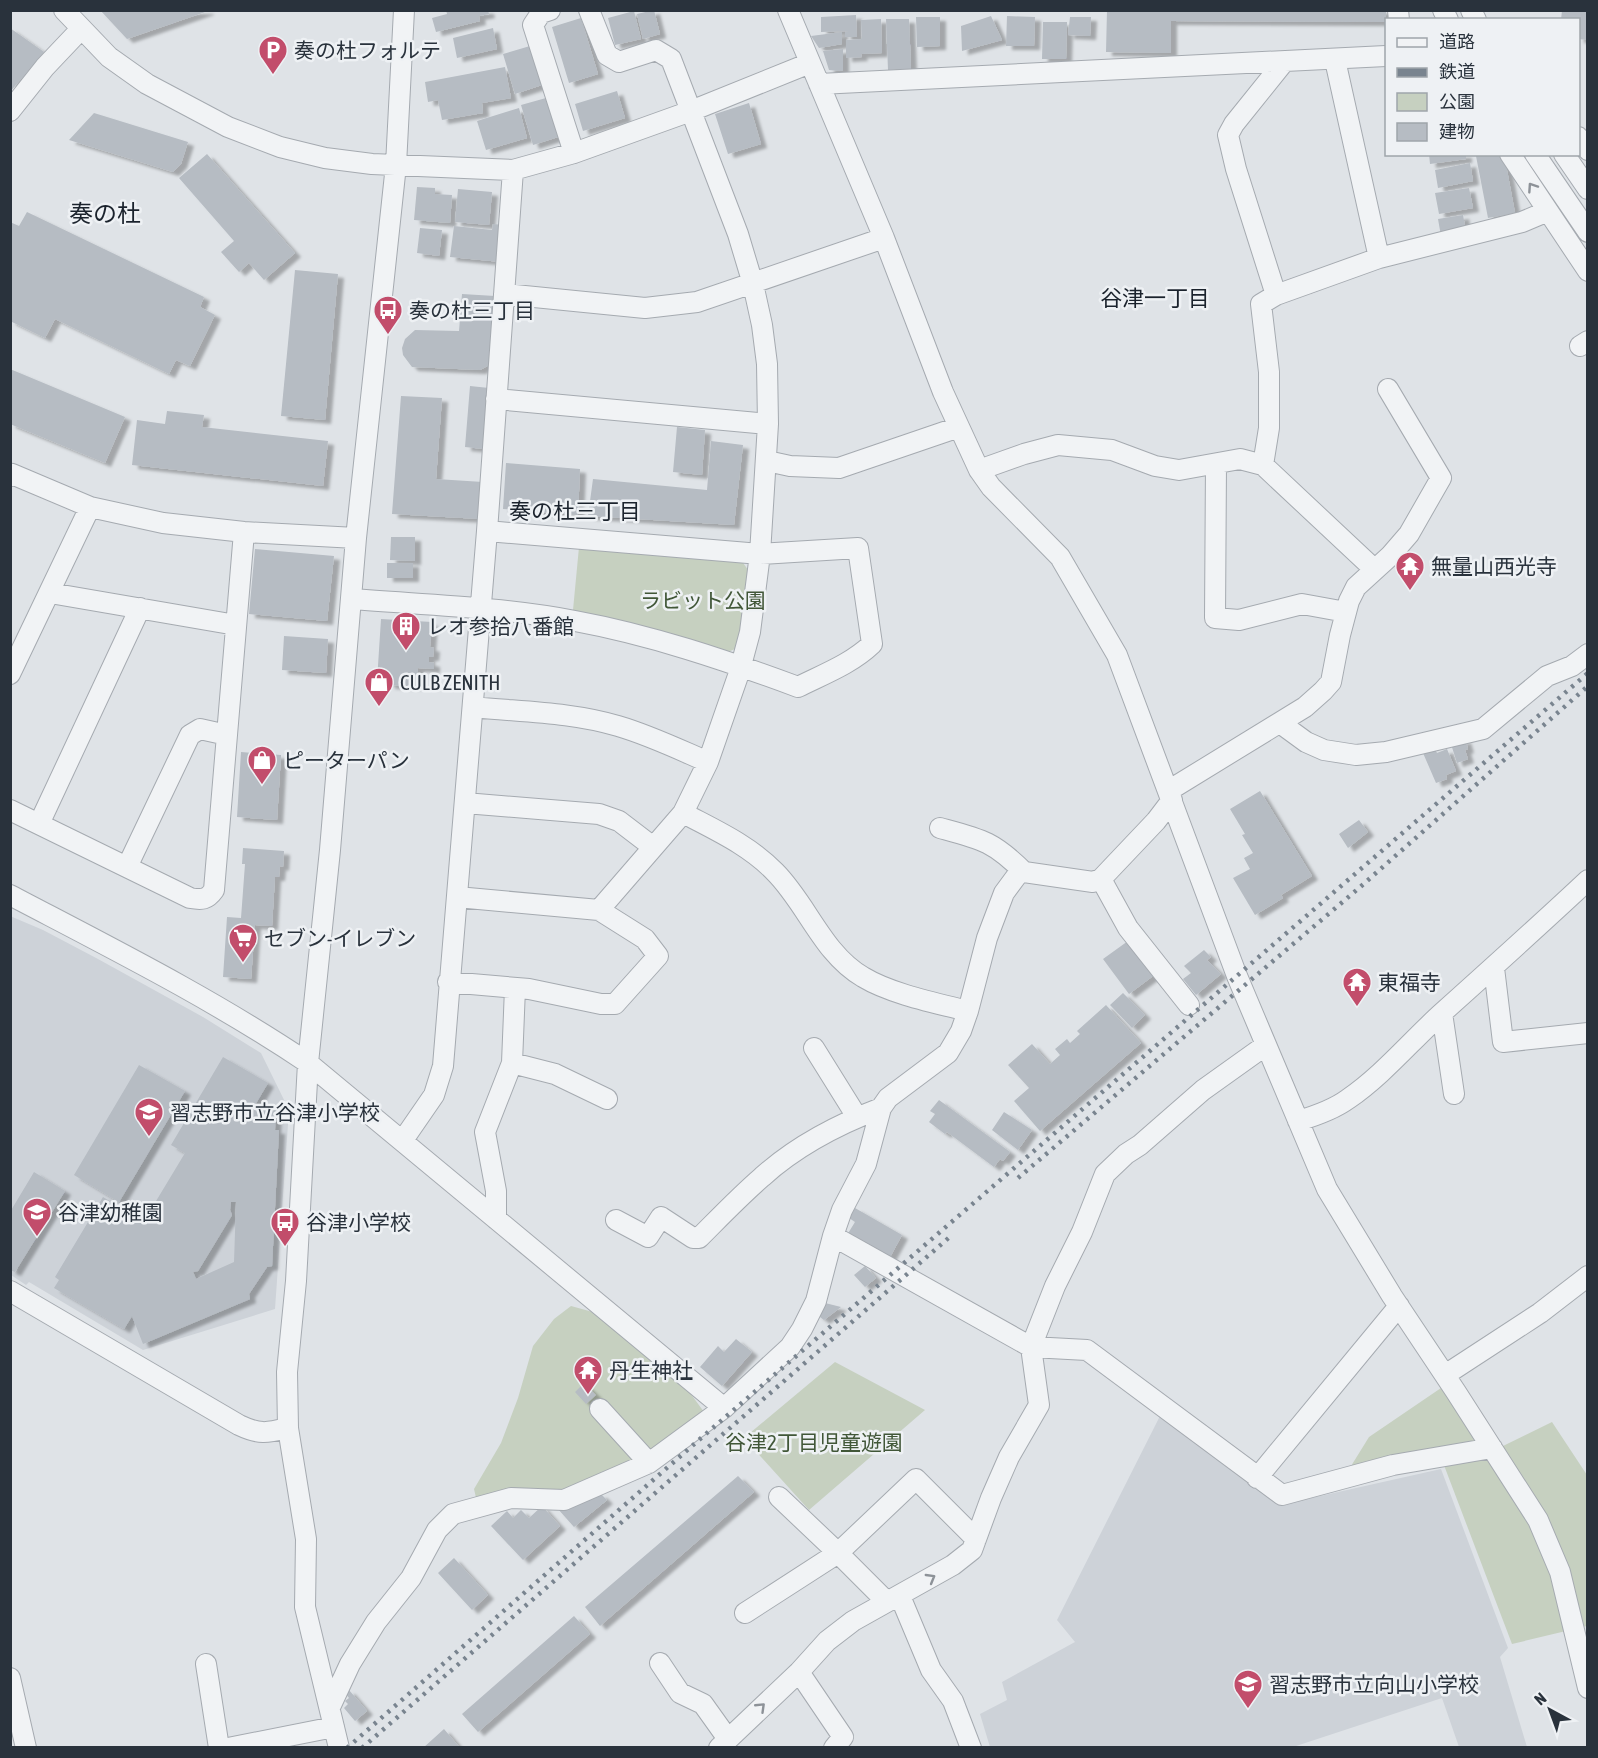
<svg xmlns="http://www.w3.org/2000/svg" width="1598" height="1758" font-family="'Asap Condensed','Noto Sans JP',sans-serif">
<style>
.built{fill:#cdd2d8}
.green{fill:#c6d0c0}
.building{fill:#b6bcc3;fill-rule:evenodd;filter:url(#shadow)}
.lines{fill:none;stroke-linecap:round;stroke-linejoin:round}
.minor-casing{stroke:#a5aab0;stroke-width:22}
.minor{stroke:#f1f3f5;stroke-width:20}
.rail{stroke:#79848f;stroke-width:4.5;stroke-dasharray:3 6;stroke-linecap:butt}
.oneway{stroke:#8d9298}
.labels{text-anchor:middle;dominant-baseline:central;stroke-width:5;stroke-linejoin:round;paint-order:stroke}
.poi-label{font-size:21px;fill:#29323c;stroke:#eef1f4;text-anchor:start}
.park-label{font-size:21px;fill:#415738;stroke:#eef1f4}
.neighbourhood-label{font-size:22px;fill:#1b232d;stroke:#eef1f4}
.quarter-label{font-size:24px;fill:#1b232d;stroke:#eef1f4}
</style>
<defs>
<filter id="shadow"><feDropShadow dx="6" dy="4" stdDeviation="1.5" flood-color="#0004"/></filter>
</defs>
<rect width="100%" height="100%" fill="#dfe3e7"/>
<path class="built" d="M10,916l33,14 55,29 105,58 58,36 28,57 -14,199 -132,41 -114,-68 -3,3 -15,-10z
M1160,1416l120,89 161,-36 67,179 -8,9 27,90h-68l-17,-49 -152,50 -300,-1 -10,-33 27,-14 -5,-18 73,-40 -18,-22z"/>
<path class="green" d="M579,547l162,13 10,14 -9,72 -14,6 -155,-42z
M571,1306l29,8 85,72 19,26 -84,71 -143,19 -3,-13 27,-46 17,-45 15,-52 21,-27z
M835,1362l90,48 -116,100 -65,-72z
M1441,1388l37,53 25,5 49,-24 35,53v151l-75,18 -70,-184 -99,19 26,-42z"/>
<path class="building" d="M100,10h108v1l-81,28z
M446,10h42l1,4 -10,2 1,5 -44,11 -4,-14 15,-4z
M654,10l6,24 -17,5 -6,-25z
M1107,10h279v12l-215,-1v32l-65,-1z
M1562,10h26v30l-10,-1v-19h-17z
M634,11l7,28 -26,6 -7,-27z
M856,15l1,22h-12v-5l3,-1 -27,1v-15z
M991,16l11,24 -40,11 -1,-25z
M1007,16l28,1 -1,29h-28z
M916,17h24v29l-23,1z
M1070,17h21l-1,19 -22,-1z
M581,18l17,56 -29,9 -17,-56z
M881,19l1,34 -21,1 1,3 -16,1v-18l16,-1 -1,-19z
M886,19h23l2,50 -23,1z
M1043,22h24l-1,37h-24z
M10,28l34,24 -34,40z
M493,28l4,21 -40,9 -4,-20z
M842,32v12l-23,4 -8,-12z
M530,46l12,39 -27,9 -12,-40z
M843,49v22l-14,-1 -6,-19z
M505,67l6,31 -29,5 1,10 -41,7 -4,-20 -10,2 -3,-20z
M617,91l8,27 -42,13 -8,-27z
M546,98l12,39 -25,8 -12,-40z
M749,103l12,41 -33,10 -13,-40z
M519,108l8,30 -41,12 -9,-29z
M94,113l94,29 -7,22 -8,8 -104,-32z
M207,154l88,99 -31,27 -15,-17 -10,9 -18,-20 13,-11 -55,-63z
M1429,154h37v5l-36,5z
M1485,154h19l11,59 -27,5 -12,-62z
M1470,163l3,18 -35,7 -3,-18z
M417,187l18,1v6l17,1 -2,28 -36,-3z
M1469,188l4,20 -34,6 -4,-21z
M458,189l34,3 -3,33 -34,-3z
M27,212l177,85 -4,10 15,8 -25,51 -14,-6 -7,14 -114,-55 -10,19 -35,-17v-99l9,4z
M1463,215l3,17 -25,4 -3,-17z
M493,224l12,1 -4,37 -51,-5 4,-31 38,4z
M420,228l22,2 -3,26 -22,-3z
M295,270l43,4 -13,146 -44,-4z
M462,294l33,2 -4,68 -11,6 -68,-3 -9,-12 -1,-7 3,-9 10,-9 44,1z
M10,369l115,48 -20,46 -95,-39z
M470,386l19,2 -5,61 -19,-2z
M401,396l41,2 -6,81 47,3 -3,37 -88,-5z
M167,411l37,4 -2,12 126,14 -5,45 -191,-21 5,-45 28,4z
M677,427l28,3 -3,45 -29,-3z
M711,441l32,4 -9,80 -146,-9 5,-37 114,11z
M506,463l74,6 -2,46 -75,-6z
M391,537h24v24l-25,-1z
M255,549l79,7 -7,65 -78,-7z
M387,563h26v15h-26z
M381,619l51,3 -2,25 4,1 -1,9h-4v5l5,1v6l-16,-1 -1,18 -28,-1v-3l-12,-1z
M284,636l44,3 -2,34 -44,-3z
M1465,739l3,10 -3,1 3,9 -11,4 -6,-19z
M1435,749l2,4 10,-4 9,22 -10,4 1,4 -11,4 -13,-30z
M241,752l40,3 -4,65 -40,-3z
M1260,791l52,85 -31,19 2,3 -28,17 -22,-37 17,-9 -6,-11 9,-5 -11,-18 3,-1 -15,-25z
M1359,820l9,12 -20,16 -9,-14z
M243,848l41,3 -1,16 -3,-1 -1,11h-4l-3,49 -17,-1 -4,54 -28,-2 4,-60 14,1 4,-54h-3z
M1128,941l25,35 -24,18 -26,-35z
M1204,950l7,7 -4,3 14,14 -25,21 -13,-16 8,-6 -7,-7z
M1123,993l22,22 -13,13 -22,-23z
M1106,1005l35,38 -101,88 -26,-30 15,-13 -21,-23 24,-21 18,20 10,-9 -5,-6 12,-10 3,4 10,-9 -3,-3z
M223,1057l45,26 -13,22 21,1 -1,24h4l-7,136 -5,1 -18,27 1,5 -107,45 -11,-28 -8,13 -70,-41 5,-8 -4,-3 48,-80 41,24 41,-68 -14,-8zM231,1202h5l-2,60 -38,17 -3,-7 5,-1 34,-56 -2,-5z
M139,1065l46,26 -66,111 -45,-27z
M939,1100l71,52 -7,9 -3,-2 -6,8 -47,-35 -2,2 -16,-12 6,-8 -5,-3z
M1004,1112l28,18 -14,20 -26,-20z
M34,1172l31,19 -50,81 -5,-2v-58z
M855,1208l47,27 -13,24 -42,-24 8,-13 -6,-4z
M865,1266l11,12 -11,9 -11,-12z
M821,1302l20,5 -17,13 -8,-6z
M736,1339l16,13 -30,34 -22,-19 18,-21 6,6z
M584,1383l12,12 -10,9 -11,-12z
M738,1476l16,16 -154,134 -15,-19z
M601,1494l6,6 -33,27 -16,-18 21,-5z
M542,1506l18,20 -37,34 -32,-34 16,-15 6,7 8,-8 8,8z
M454,1558l34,37 -16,15 -34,-37z
M574,1616l16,18 -112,98 -16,-18z
M349,1690l18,21 -12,10 -11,-13 4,-4 -3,-3 4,-3 -4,-5z
M444,1729l16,19h-37z"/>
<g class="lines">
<g class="minor-casing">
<path id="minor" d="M64,10l45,47 38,27 81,43 52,20 45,11 47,6 141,6 61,-17 117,-42 119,-48
M550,10l-9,3 -8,12 41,128
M589,10l18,45 12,7 37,-12 15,9 67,175 15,50 9,41 5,39 1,60 -8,130 -10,78 -11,41 -31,89 -25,51 -84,97
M788,10l96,228 59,154 36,78 12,17 69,70 57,98 120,321 90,213 65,107 64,96 82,128 22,52 28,116
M1398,10l1,10
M1443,10l5,10
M1471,10l5,10
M1335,60l44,198
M819,84l567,-28
M10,111l35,-44 36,-38
M1578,137l10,13
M1510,154l78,117
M1535,154l53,78
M1564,154l24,35
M504,294l141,14 52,-6 187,-64
M1276,295l-40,-126 -8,-34 6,-11 49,-61
M1580,346l8,-5
M496,399l272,25
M767,461l23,5 49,2 120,-41
M1216,464l-1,154 24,2 63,-16 44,8
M1263,465l6,-37v-56l-8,-68 15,-9 103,-37 143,-36 26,-11
M979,470l45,-16 34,-9 54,5 43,16 24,4 61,-11 23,6 111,104
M10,476l2,-2 78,33 73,16 81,9 112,6
M50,593l186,32
M352,599c75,6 150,8 223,22 76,14 150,39 223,66 26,-13 53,-23 74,-43l-14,-96 -98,6 -273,-23
M10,674l80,-167
M473,707c48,5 99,5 145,19 31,9 60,23 90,36
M1280,723l26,19 18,8 32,5 30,-3 97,-23 64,-53 25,-10 16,-12
M1168,791l137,-84 18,-16 8,-9 9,-47 9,-34 7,-14 34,-31 19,-22 32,-56 -53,-89
M465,803l134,11 20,7 34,26
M10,810l180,88c12,2 17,2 24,-8l30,-358
M683,813c32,17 66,32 92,59 32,32 48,82 88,105 28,17 73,26 105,34
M39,824l101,-216
M940,828c41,11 53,13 84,44
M127,867l63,-132 10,-6 27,6
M1101,879l27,49 61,77
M10,895c101,53 203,104 298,168l416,345
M1494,968l9,74 85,-9
M448,982l81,7 72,15h14l43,-48 -13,-17 -46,-29 -142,-13
M1442,1013l12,81
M814,1048l43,69
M512,1063l43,11 52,25
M1298,1121c17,-5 35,-11 50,-22 35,-24 63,-58 94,-86 49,-44 98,-88 146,-133
M403,1140l31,-45 9,-29 44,-535 26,-361
M496,1219v-28l-11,-59 27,-69 3,-75
M616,1220l32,17 13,-20 32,21h6c21,-21 41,-42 63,-61 33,-30 77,-53 119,-69
M833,1236l198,111 56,3 195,145 111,-30 99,-17
M10,1291l229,134c21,10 28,8 49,3
M1445,1375l95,-62 48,-37
M600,1409l49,54
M1257,1478l142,-172
M779,1497l59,56 48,48
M900,1596l31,74 22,31 18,47
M745,1613l93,-60 78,-74 60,60
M660,1663l20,30 23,11 25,35
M206,1664l13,84
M799,1672l44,65 -9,11
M10,1678l16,70
M330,1707l20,-43 26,-42 35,-44 26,-48 16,-16 58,-16 53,2 85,-37 75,-55 66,-61 12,-18 14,-28 17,-65 9,-26 24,-46 15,-56 7,-10 60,-45 13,-22 7,-20 19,-73 17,-45 14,-19 6,-2 69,10 8,-3 55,-58 16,-21
M228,1748l106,-21
M339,1748l-34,-141 1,-68 -18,-111 -1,-56 9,-91 12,-218 22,-213 26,-312 40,-373 8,-155
M719,1748l80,-76 28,-31 26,-20 100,-56 19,-15 19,-52 18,-41 30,-52 -8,-58 24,-61 27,-54 23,-58 21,-20 14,-9 63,-55 63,-45"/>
</g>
<use href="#minor" class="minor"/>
<path class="rail" d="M1018,1178l341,-290 229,-202
M347,1748l353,-309 888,-766
M362,1748l590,-513"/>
</g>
<defs><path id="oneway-chevron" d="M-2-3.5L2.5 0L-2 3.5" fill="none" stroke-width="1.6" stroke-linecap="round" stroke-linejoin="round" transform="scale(1.5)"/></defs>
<g class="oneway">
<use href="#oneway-chevron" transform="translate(1532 187) rotate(-124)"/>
<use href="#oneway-chevron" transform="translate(931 1578) rotate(-30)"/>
<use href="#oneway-chevron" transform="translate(761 1707) rotate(-44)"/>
</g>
<defs>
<g id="parking-pin" transform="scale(1.5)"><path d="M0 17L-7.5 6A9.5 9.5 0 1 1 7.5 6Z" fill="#c24d6b" stroke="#eef1f4"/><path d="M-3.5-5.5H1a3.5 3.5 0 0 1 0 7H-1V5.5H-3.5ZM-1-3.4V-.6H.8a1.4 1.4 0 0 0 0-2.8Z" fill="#fff"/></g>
<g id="bus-pin" transform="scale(1.5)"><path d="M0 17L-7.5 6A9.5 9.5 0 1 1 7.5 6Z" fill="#c24d6b" stroke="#eef1f4"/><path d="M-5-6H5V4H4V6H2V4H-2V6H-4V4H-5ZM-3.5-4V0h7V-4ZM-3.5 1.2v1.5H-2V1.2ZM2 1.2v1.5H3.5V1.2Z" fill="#fff"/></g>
<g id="temple-pin" transform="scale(1.5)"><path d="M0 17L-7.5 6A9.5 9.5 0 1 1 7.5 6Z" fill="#c24d6b" stroke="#eef1f4"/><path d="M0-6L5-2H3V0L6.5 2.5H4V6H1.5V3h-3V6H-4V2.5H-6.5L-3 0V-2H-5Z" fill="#fff"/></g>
<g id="building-pin" transform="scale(1.5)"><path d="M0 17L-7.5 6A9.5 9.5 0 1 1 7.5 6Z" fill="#c24d6b" stroke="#eef1f4"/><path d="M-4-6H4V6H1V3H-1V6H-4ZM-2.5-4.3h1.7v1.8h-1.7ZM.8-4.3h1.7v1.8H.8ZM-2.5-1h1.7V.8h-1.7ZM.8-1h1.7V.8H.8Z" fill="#fff"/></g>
<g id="shop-pin" transform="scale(1.5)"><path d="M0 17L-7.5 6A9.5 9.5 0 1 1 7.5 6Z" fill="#c24d6b" stroke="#eef1f4"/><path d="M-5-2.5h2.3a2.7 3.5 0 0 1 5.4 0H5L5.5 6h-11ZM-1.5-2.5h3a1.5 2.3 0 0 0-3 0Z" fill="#fff"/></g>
<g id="supermarket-pin" transform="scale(1.5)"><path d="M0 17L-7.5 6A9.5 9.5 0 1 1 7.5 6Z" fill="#c24d6b" stroke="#eef1f4"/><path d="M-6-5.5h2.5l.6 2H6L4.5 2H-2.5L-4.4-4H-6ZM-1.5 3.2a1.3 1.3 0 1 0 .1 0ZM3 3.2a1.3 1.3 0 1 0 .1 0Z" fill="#fff"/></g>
<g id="school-pin" transform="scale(1.5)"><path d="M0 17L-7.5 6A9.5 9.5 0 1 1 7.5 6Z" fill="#c24d6b" stroke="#eef1f4"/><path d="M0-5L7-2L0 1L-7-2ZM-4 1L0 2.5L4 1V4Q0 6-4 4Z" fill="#fff"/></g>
</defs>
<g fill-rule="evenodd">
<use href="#parking-pin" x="273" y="50"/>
<use href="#bus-pin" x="388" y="310"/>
<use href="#temple-pin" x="1410" y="566"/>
<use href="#building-pin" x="406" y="626"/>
<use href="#shop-pin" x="379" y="682"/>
<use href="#shop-pin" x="262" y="760"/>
<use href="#supermarket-pin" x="243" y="938"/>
<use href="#temple-pin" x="1357" y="982"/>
<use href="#school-pin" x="149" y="1112"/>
<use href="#school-pin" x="37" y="1212"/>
<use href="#bus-pin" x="285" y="1222"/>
<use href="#temple-pin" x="588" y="1370"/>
<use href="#school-pin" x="1248" y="1684"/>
</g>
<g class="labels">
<g class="poi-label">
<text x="294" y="50">奏の杜フォルテ</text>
<text x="409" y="310">奏の杜三丁目</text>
<text x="1431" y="566">無量山西光寺</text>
<text x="427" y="626">レオ参拾八番館</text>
<text x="400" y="682">CULB ZENITH</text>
<text x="283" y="760">ピーターパン</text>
<text x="264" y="938">セブン-イレブン</text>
<text x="1378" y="982">東福寺</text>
<text x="170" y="1112">習志野市立谷津小学校</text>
<text x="58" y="1212">谷津幼稚園</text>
<text x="306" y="1222">谷津小学校</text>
<text x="609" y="1370">丹生神社</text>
<text x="1269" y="1684">習志野市立向山小学校</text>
</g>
<g class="park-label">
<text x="703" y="600">ラビット公園</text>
<text x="814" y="1442">谷津2丁目児童遊園</text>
</g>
<g class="neighbourhood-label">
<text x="1155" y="298">谷津一丁目</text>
<text x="575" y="511">奏の杜三丁目</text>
</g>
<g class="quarter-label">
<text x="105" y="213">奏の杜</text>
</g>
</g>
<rect width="1598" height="1758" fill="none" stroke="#29323c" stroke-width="24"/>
<rect x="1385" y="18" width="195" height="138" fill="#eef1f4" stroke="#9fa5aa" stroke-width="1.5"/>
<rect x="1397" y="38" width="30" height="9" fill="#f1f3f5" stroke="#9fa5aa" stroke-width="1.5"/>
<text x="1439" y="48" font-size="18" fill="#29323c">道路</text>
<rect x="1397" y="68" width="30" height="9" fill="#79848f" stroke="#9fa5aa" stroke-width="1.5"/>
<text x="1439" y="78" font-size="18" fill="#29323c">鉄道</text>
<rect x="1397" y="93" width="30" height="18" fill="#c6d0c0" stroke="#9fa5aa" stroke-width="1.5"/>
<text x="1439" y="108" font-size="18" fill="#29323c">公園</text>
<rect x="1397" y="123" width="30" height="18" fill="#b6bcc3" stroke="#9fa5aa" stroke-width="1.5"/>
<text x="1439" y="138" font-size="18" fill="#29323c">建物</text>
<g transform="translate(1550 1710) rotate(319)" stroke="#eef1f4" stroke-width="4.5" paint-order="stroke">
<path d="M0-4.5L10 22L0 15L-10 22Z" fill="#29323c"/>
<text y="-9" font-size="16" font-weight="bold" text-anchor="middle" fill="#29323c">N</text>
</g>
</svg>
